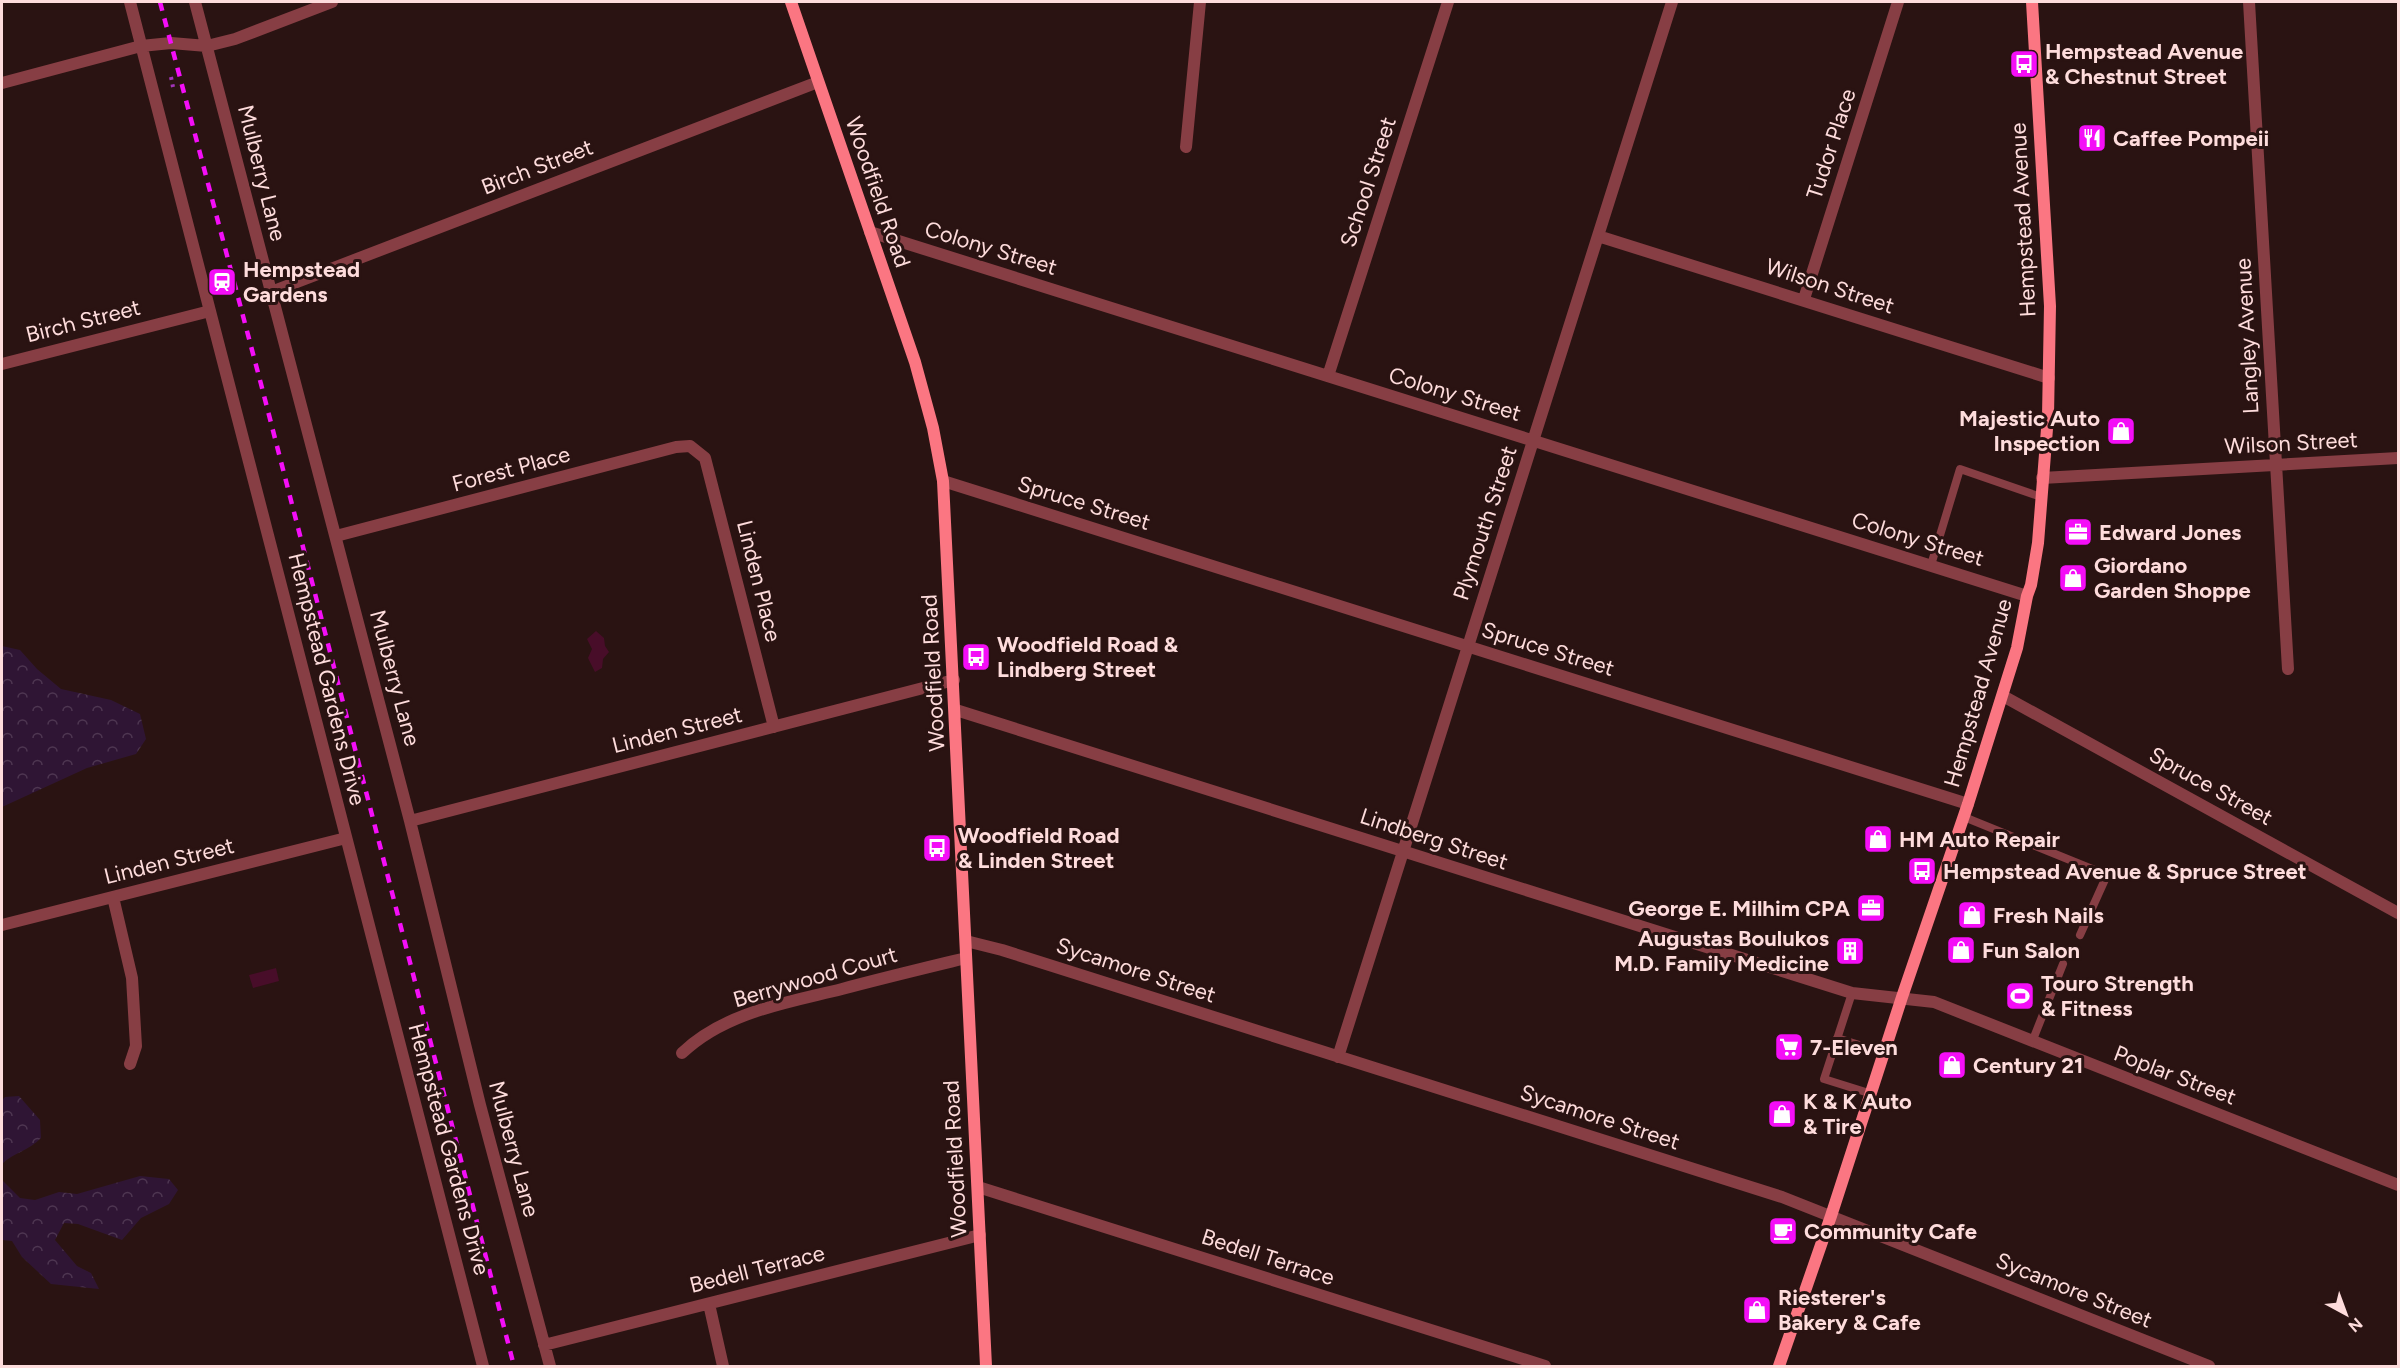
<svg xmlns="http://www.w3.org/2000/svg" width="2400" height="1368" font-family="Figtree,sans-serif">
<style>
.forest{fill:url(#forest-crowns)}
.water{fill:#480d29}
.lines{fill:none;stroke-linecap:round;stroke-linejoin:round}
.path{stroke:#a235b9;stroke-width:4;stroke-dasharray:3 4.5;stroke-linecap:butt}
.service{stroke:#873e44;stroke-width:8}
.minor{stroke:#873e44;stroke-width:12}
.secondary{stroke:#fb7682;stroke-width:12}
.rail{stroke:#f40ef7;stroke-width:4.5;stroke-dasharray:9 8;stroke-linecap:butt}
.labels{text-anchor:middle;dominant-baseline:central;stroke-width:6;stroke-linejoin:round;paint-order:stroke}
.poi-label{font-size:22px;font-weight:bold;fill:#fedcdc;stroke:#2a1312;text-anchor:start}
.street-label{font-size:22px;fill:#fedcdc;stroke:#2a1312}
</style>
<defs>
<pattern id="forest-crowns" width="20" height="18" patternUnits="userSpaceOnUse" patternTransform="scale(1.5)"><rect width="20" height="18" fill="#2f1534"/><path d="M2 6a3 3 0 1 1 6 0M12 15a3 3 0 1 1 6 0" fill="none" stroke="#4e3651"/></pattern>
</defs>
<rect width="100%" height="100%" fill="#2a1312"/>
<path class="forest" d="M2,646l18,4 17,19 24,20 50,11 29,14 6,25 -10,15 -49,14 -85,39z
M19,1096l21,24 1,18c-12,13 -27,14 -39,26v-64l3,-3z
M140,1176l29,3 9,11 -9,14 -28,14 -19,22 -44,-16 -14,-1 -9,17 22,26 14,7 8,16 -48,-5 -29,-27 -10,-16 -10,-1v-60l18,18 15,2 24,-8 18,2z"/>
<path class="water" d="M596,631l8,7 1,8 4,6 -6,7 -1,9 -7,4 -7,-14 4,-9 -5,-10z
M276,968l3,13 -26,7 -4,-13z"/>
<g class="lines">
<path class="path" d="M171,77l2,10"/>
<path class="service" d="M1931,565l29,-96 81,28
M1964,817l143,58 -27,60
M1852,993l-28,86 48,15
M1837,1038l48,15
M2032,1042l31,-78"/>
<path class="minor" d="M130,2l353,1364
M195,2l215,819 70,284 70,261
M2249,2l39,667
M2,83l139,-37 30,-3 36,3 28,-7 97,-37
M1186,147l14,-145
M870,232l1157,364
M1598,236l451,142
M271,292l547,-210
M1804,299l94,-297
M2,364l208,-53
M1328,376l120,-374
M2042,478l356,-20
M943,481l1025,323
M336,536l340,-89 14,-1 15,12 69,269
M2003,696l395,217
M956,710l896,283 82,9 464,183
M410,821l544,-141
M113,897l19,81 4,68 -6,18
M2,925l344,-87
M966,941l36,9 780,247 427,169
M682,1053c43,-41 104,-50 160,-64 41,-11 83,-21 124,-31
M1338,1057l334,-1055
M978,1187l567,179
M709,1304l14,62
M544,1345l436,-110"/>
<path class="secondary" d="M791,2l124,360 18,66 10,53 43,885
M1779,1366l52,-150 71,-219 66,-193 49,-156 10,-52 4,-11 7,-42 10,-127 2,-110 -18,-304"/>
<path class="rail" d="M160,2l101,382 253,982"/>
</g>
<defs>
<g id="bus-square" transform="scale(1.5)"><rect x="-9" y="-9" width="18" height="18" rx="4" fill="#f40ef7" stroke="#2a1312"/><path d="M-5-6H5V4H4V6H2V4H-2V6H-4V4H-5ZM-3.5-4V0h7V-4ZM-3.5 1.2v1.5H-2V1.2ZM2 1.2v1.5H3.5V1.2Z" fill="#fff"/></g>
<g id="restaurant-square" transform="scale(1.5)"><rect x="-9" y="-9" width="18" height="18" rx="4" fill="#f40ef7" stroke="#2a1312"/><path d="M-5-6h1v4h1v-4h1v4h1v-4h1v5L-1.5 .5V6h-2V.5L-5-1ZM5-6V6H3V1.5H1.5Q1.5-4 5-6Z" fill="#fff"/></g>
<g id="station-square" transform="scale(1.5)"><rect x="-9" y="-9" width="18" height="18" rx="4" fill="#f40ef7" stroke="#2a1312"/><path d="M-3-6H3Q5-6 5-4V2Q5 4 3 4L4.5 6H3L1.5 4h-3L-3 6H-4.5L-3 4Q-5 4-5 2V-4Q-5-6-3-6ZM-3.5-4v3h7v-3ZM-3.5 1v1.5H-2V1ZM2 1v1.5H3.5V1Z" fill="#fff"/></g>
<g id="shop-square" transform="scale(1.5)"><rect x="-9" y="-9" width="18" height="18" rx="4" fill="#f40ef7" stroke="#2a1312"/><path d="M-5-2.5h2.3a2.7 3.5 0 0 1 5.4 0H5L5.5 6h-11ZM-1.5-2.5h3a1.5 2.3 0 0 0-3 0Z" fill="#fff"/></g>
<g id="office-square" transform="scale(1.5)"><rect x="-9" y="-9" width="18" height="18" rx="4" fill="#f40ef7" stroke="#2a1312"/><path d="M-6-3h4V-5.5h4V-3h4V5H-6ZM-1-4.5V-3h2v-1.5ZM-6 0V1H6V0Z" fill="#fff"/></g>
<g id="building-square" transform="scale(1.5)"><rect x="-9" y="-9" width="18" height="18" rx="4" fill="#f40ef7" stroke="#2a1312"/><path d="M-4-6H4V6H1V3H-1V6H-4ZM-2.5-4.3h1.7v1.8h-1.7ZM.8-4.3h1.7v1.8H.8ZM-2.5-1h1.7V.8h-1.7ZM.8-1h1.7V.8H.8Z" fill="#fff"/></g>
<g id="stadium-square" transform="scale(1.5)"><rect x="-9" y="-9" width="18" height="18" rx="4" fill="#f40ef7" stroke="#2a1312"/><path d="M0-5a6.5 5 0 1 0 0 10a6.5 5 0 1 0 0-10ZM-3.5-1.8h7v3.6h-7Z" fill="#fff"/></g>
<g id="supermarket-square" transform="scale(1.5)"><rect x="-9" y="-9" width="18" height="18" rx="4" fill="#f40ef7" stroke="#2a1312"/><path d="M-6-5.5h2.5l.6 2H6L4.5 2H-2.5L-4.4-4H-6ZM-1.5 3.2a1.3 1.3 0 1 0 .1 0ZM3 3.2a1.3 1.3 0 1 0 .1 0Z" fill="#fff"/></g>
<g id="cafe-square" transform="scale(1.5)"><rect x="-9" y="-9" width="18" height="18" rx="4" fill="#f40ef7" stroke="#2a1312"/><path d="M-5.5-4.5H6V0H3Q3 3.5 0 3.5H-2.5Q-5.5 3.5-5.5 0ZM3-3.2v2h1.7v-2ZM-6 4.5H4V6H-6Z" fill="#fff"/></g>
</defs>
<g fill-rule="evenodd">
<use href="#bus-square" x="2024" y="64"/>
<use href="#restaurant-square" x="2092" y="138"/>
<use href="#station-square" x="222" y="282"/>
<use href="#shop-square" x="2121" y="431"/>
<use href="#office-square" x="2078" y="532"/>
<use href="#shop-square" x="2073" y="578"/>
<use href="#bus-square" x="976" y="657"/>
<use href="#shop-square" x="1878" y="839"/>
<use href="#bus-square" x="937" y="848"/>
<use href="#bus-square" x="1922" y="871"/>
<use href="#office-square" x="1871" y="908"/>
<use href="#shop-square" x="1972" y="915"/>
<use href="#shop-square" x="1961" y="950"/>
<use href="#building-square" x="1850" y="951"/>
<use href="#stadium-square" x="2020" y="996"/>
<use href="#supermarket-square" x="1789" y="1047"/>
<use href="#shop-square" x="1952" y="1065"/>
<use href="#shop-square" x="1782" y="1114"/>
<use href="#cafe-square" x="1783" y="1231"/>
<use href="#shop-square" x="1757" y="1310"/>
</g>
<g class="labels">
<g class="poi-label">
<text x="2045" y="51">Hempstead Avenue<tspan x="2045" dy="25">&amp; Chestnut Street</tspan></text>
<text x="2113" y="138">Caffee Pompeii</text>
<text x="243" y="269">Hempstead<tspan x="243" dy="25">Gardens</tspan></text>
<text x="2100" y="418" text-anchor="end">Majestic Auto<tspan x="2100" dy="25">Inspection</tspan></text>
<text x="2099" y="532">Edward Jones</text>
<text x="2094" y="565">Giordano<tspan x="2094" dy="25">Garden Shoppe</tspan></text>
<text x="997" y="644">Woodfield Road &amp;<tspan x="997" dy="25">Lindberg Street</tspan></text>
<text x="958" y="835">Woodfield Road<tspan x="958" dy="25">&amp; Linden Street</tspan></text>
<text x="1899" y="839">HM Auto Repair</text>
<text x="1943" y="871">Hempstead Avenue &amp; Spruce Street</text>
<text x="1850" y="908" text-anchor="end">George E. Milhim CPA</text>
<text x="1993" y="915">Fresh Nails</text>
<text x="1829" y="938" text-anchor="end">Augustas Boulukos<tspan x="1829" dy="25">M.D. Family Medicine</tspan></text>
<text x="1982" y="950">Fun Salon</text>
<text x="2041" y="983">Touro Strength<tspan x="2041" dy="25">&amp; Fitness</tspan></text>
<text x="1810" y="1047">7-Eleven</text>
<text x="1973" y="1065">Century 21</text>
<text x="1803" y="1101">K &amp; K Auto<tspan x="1803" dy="25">&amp; Tire</tspan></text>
<text x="1804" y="1231">Community Cafe</text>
<text x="1778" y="1297">Riesterer's<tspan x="1778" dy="25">Bakery &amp; Cafe</tspan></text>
</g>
<g class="street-label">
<text transform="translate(1831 144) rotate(-72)">Tudor Place</text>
<text transform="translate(537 167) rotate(-21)">Birch Street</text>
<text transform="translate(262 173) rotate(76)">Mulberry Lane</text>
<text transform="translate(1368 182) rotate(-72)">School Street</text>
<text transform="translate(878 192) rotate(71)">Woodfield Road</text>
<text transform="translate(2023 220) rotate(-93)">Hempstead Avenue</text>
<text transform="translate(991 248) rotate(17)">Colony Street</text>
<text transform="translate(1830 286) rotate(18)">Wilson Street</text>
<text transform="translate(83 321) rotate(-14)">Birch Street</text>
<text transform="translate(2247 336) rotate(-93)">Langley Avenue</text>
<text transform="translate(1455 394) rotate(17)">Colony Street</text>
<text transform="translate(2291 443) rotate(-3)">Wilson Street</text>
<text transform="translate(511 469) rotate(-15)">Forest Place</text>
<text transform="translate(1084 503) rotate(17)">Spruce Street</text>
<text transform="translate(1485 523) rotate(-72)">Plymouth Street</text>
<text transform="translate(1918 539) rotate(17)">Colony Street</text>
<text transform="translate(759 581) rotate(76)">Linden Place</text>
<text transform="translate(1548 649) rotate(17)">Spruce Street</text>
<text transform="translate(933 673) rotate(-93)">Woodfield Road</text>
<text transform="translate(395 678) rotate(75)">Mulberry Lane</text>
<text transform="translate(327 679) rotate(76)">Hempstead Gardens Drive</text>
<text transform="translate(1978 693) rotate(-74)">Hempstead Avenue</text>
<text transform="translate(677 730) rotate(-14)">Linden Street</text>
<text transform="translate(2211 786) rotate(29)">Spruce Street</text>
<text transform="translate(1434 839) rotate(18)">Lindberg Street</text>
<text transform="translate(169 861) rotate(-14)">Linden Street</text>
<text transform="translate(1136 970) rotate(18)">Sycamore Street</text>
<text transform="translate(815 977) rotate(-16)">Berrywood Court</text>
<text transform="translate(2175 1075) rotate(21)">Poplar Street</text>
<text transform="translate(1600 1117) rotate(18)">Sycamore Street</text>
<text transform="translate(449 1149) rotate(75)">Hempstead Gardens Drive</text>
<text transform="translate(514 1149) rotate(75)">Mulberry Lane</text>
<text transform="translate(955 1159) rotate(-93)">Woodfield Road</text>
<text transform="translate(1268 1257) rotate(18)">Bedell Terrace</text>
<text transform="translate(757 1269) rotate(-14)">Bedell Terrace</text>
<text transform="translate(2074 1290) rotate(22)">Sycamore Street</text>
</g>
</g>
<rect width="2400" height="1368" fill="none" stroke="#fedcdc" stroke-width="6"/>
<g transform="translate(2346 1314) rotate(139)" stroke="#2a1312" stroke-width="4.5" paint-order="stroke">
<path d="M0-4.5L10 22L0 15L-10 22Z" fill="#fedcdc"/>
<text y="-9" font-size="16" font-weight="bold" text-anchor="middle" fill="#fedcdc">N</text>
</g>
</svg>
